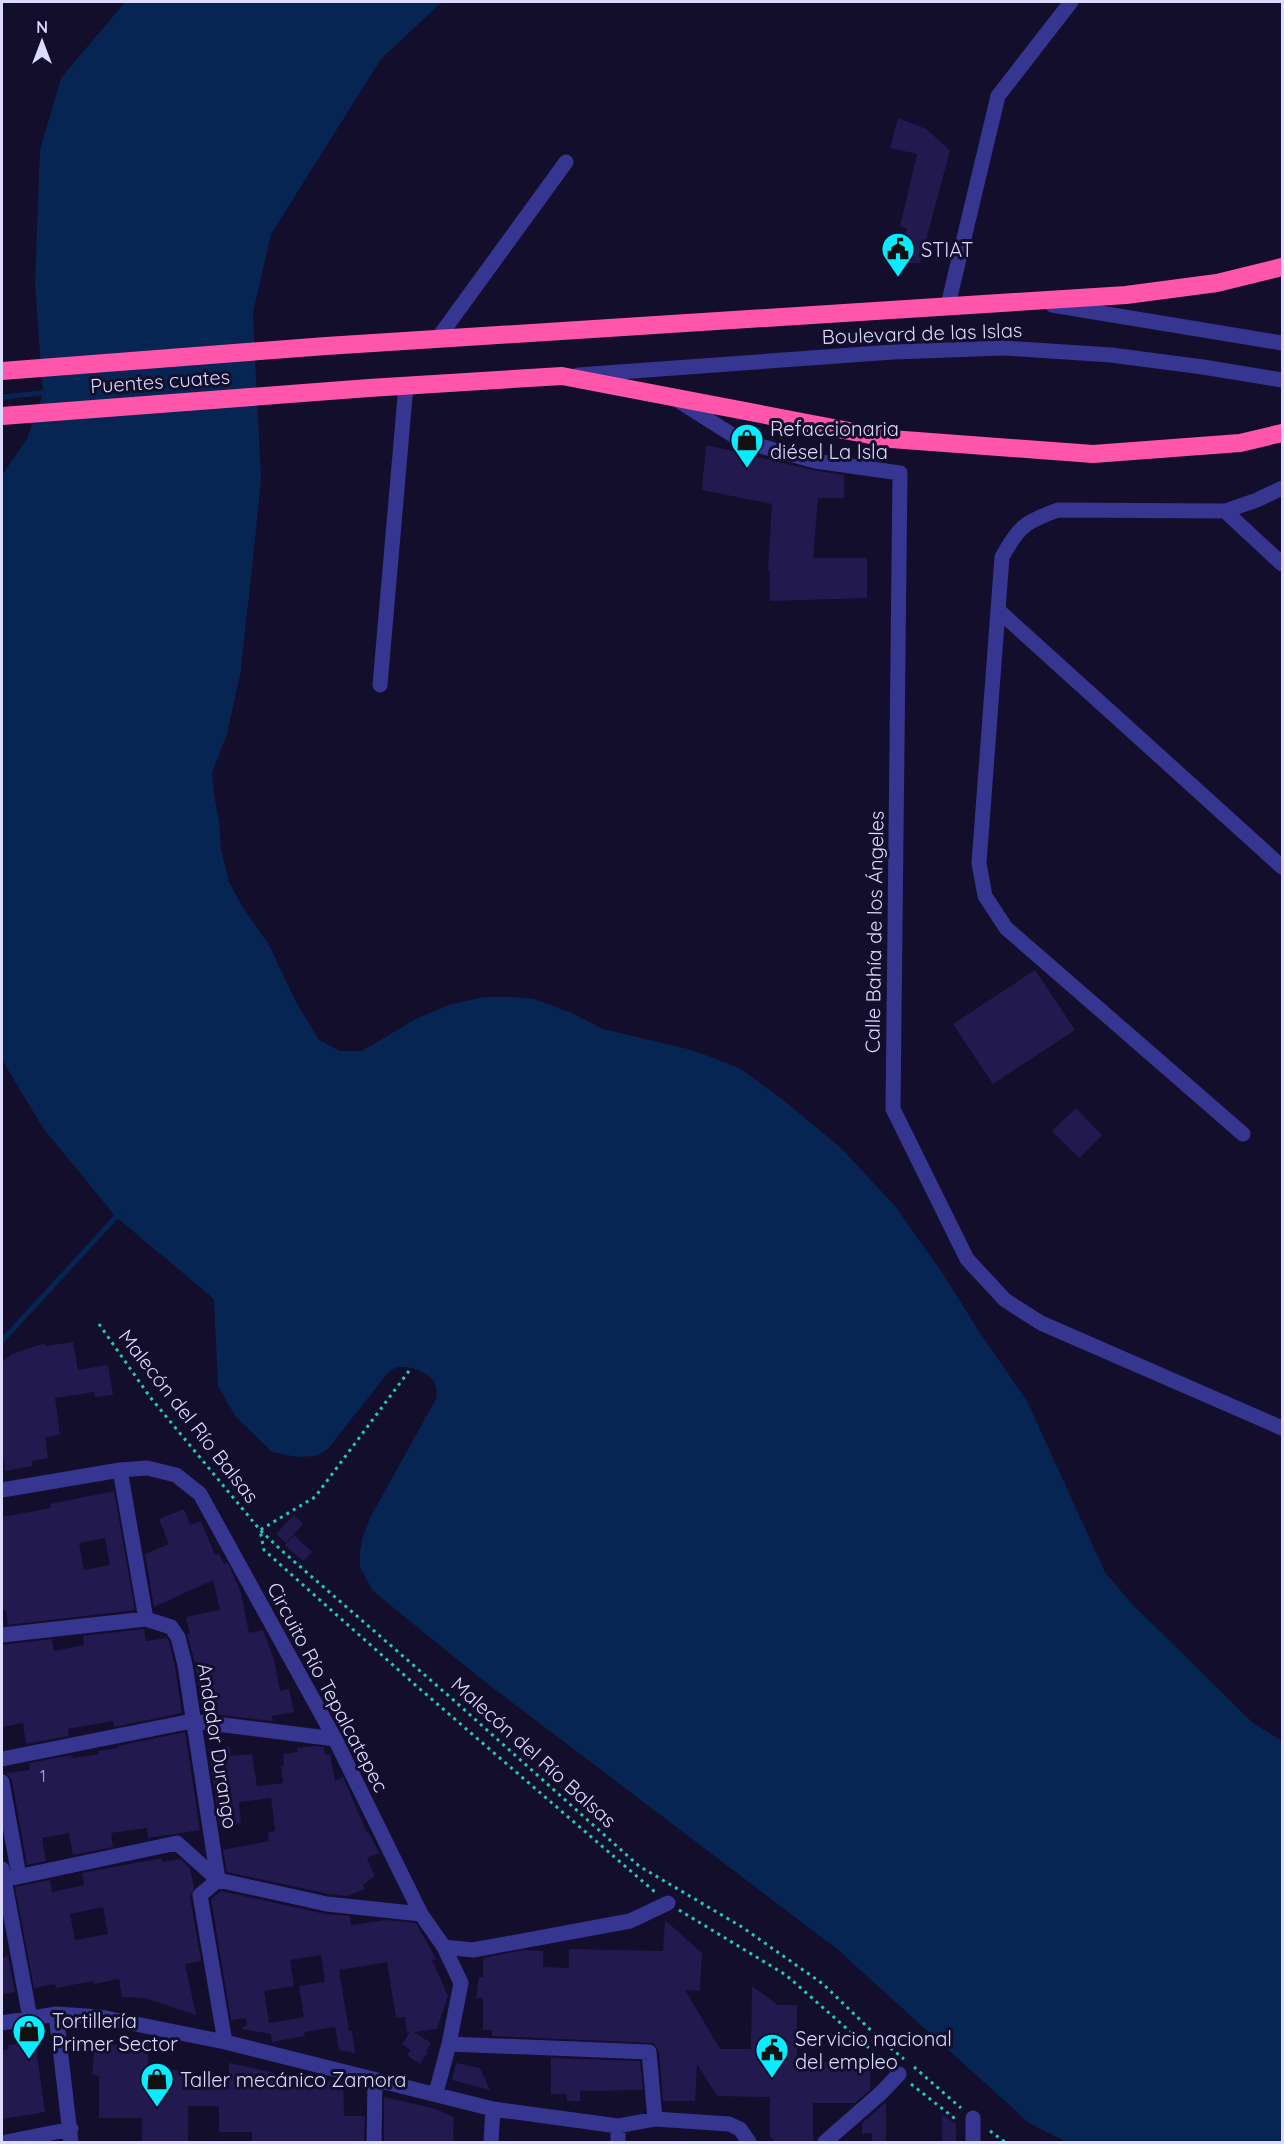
<svg xmlns="http://www.w3.org/2000/svg" width="1284" height="2144" font-family="Quicksand,sans-serif">
<style>
.water{fill:#072552}
.lines{fill:none;stroke-linecap:round;stroke-linejoin:round}
.stream{stroke:#072552;stroke-width:5}
.building{fill:#22194f;fill-rule:evenodd}
.path{stroke:#24c9ba;stroke-width:3;stroke-dasharray:3 4.5;stroke-linecap:butt}
.minor{stroke:#363590;stroke-width:15}
.highway{stroke:#ff55ab;stroke-width:18}
.labels{text-anchor:middle;dominant-baseline:central;stroke-width:6;stroke-linejoin:round;paint-order:stroke}
.number-label{font-size:16px;fill:#aeaad3}
.poi-label{font-size:20px;fill:#dddaff;stroke:#130e2c;text-anchor:start}
.street-label{font-size:20px;fill:#dddaff;stroke:#130e2c}
</style>
<rect width="100%" height="100%" fill="#130e2c"/>
<path class="water" d="M125,2h317l-61,57 -110,175 -18,79 8,167 -9,88 -12,107 -13,59 -15,39 2,21 5,28 2,27 8,33 13,24 27,39 27,57 23,38 21,11h22l54,-32 32,-14 36,-8h28l22,2 35,13 34,17 85,20 23,8 30,12 41,30 59,49 55,59 49,70 35,56 47,68 78,171 26,31 122,120 29,18v401h-215l-38,-19 -192,-174 -357,-271 -107,-87 -13,-24v-15l2,-13 8,-21 67,-121c-1,-5 0,-10 -3,-15 -6,-10 -29,-19 -41,-13 -3,1 -5,4 -7,6l-59,75 -12,6 -18,1 -25,-5 -37,-36 -17,-30 -4,-87 -98,-82 -73,-89 -39,-65 -2,-8v-580l25,-36 16,-46 -8,-109 5,-134 21,-72z"/>
<g class="lines">
<path class="stream" d="M2,397l41,-4
M2,1341l114,-124 6,-2"/>
</g>
<path class="building" d="M898,118l28,11 24,21 -30,113h-21l8,-35 -7,-1 17,-73 -27,-6z
M706,445l107,25 31,5v23h-26l-5,60h54v40l-97,3v-30h-2l4,-67 -70,-14z
M1035,970l40,60 -82,54 -40,-60z
M1076,1108l26,27 -23,23 -27,-27z
M73,1342l5,28 30,-5 5,30 -18,2 -1,-5 -39,6 5,37 -15,2 3,21 -16,3 1,5 -28,5 -3,-21v-88l10,-8 33,-11v3z
M114,1491l21,119 -127,15 -2,-15 -4,1v-94l49,-9 -1,-4zM105,1538l5,27 -26,5 -5,-27z
M184,1509l6,16 11,-4 14,34 4,-1 5,10 3,-2 4,8 10,23 8,40 14,-3 11,30 6,31 9,-2 5,23 -23,4 2,5 -54,-6 -6,-3h-11l-7,-49 -8,-29 3,-1 -4,-16 34,-7 -7,-30 -59,27 -9,-53 24,-10 -10,-25z
M294,1515l9,9 -17,19 -10,-9z
M294,1535l18,17 -9,9 -18,-16z
M144,1629l2,12 21,-3 2,3 6,26 7,46 -68,14 -1,-6 -45,8 1,7 -43,8 -3,-21 -21,4v-82l50,-6 2,12 30,-6 -1,-9z
M185,1732l15,98 -52,8 -1,-10 -36,5 2,14 -40,8 -4,-22 -27,5 4,23 -19,4 -15,-85 -6,-7 24,-3 -1,-7 43,-8 1,3 26,-4 -1,-3 20,-3v-2z
M314,1746l10,1 1,8 5,-1 5,27 8,-4 24,56h2l10,20 -12,5 8,18 -12,9 2,4 -18,7 -18,-2 -102,-22 -4,-22 46,-9 -1,-9 7,-1 -4,-33 -32,4 2,21 -21,4 -12,-78 22,-2 1,9 21,-2 5,32 26,-3 -2,-17h3l-1,-12 15,-2 -1,-4z
M162,1858v4l18,-3 10,9 4,20 -4,9 11,64 -16,3 11,51 -51,-17 -23,-1 -3,-18 -25,5 -1,-3 -37,7 -1,-4 -21,4 -19,-101 35,-7 2,12 32,-7 -2,-12zM103,1907l5,27 -33,6 -5,-26z
M221,1891l104,23 25,2 1,9 35,-5 30,3 20,36 -4,1 16,36 -11,33 -23,3 17,11 -5,8 2,1 -8,12 -13,-9 3,-5 -8,-6 8,-12 -3,1 -2,-16 -9,1 -9,-56 -48,8 10,61h3l3,22 -16,-3 -4,-23 -31,5 1,4 -33,6 -1,-8 -29,-5 1,-2 4,-1 -1,-8 -15,2 -20,-121zM321,1955l4,27 -26,4 5,31 -35,6 -5,-32 30,-5 -4,-26z
M665,1920l37,33 -2,38 -15,-1 35,59h31l1,-63 26,19h19v57h31v6h42v22l-15,13h-42v39h-40v-4h-3v-41l-53,-1 -20,-32 -2,37h-32l-4,-50 -6,-8 -161,-7v-6h-9v-32h-7l3,-21h4v-19l41,-8 19,1v16l26,1v-19l94,2z
M8,1956l7,36 -13,2v-36z
M35,2041l10,71 -43,7v-68l7,-2 -1,-4z
M95,2044l53,2v21l36,4 -2,19 47,-1v-26l46,10v11h47v-3l21,1 1,34h21l-1,26h-112v-10h-33v-26h-31v36h-46v-24h-43v-42l-7,-1z
M551,2058l89,3 3,29 -63,1v10h-13v-7h-16z
M456,2063l24,5 10,22 -38,-10z
M384,2097l48,11 22,9 -1,25h-69z
M886,2102v40h-14v-9l-10,1v-11z
M942,2115l14,9v18h-14z"/>
<g class="lines">
<path class="path" d="M99,1324l51,73 110,133 21,20 169,147 189,169 103,61 81,57 60,58 21,17
M409,1371l-94,126 -55,33 4,20 149,133 242,209
M679,1910l107,65 102,90
M914,2067l47,41
M911,2084l47,37
M990,2131l15,11"/>
<path class="minor" d="M948,305l50,-209 73,-94
M1052,305l230,38
M438,338l128,-176
M578,375l315,-23 111,-4 107,7 92,12 79,13
M677,400l65,41 73,20 85,12 -7,636 74,150 38,41 36,23 241,105
M1282,488l-25,12 -32,11 57,53
M1225,511l-167,-1c-33,12 -39,16 -56,47l-23,306 6,33 21,32 237,206
M998,610l284,257
M380,685l26,-300
M120,1470l26,149 25,8 7,10 7,28 33,215 -18,15 25,147
M2,1490l118,-20 27,-2 29,7 24,19 135,245 86,175 23,33 17,36 -12,61 -13,49
M2,1635l144,-16
M2,1759l190,-38 143,18
M2,1782l17,94
M2,1869l28,149
M3,1880l174,-37 41,37 109,24 94,10
M444,1947l29,3 157,-29 38,-18
M56,2014l15,128
M2,2023l54,-9 45,3 124,25 268,67 125,17 37,-7 74,5 11,5 9,13
M449,2044l200,8 6,67
M973,2118v24
M6,2142l65,-13
M374,2142l1,-62
M491,2142l2,-33
M618,2142v-16
M825,2142l56,-49 18,-19"/>
<path class="highway" d="M2,371l324,-25 800,-51 91,-12 65,-16
M2,416l367,-28 193,-12 329,63 202,15 147,-11 42,-10"/>
</g>
<defs>
<g id="civic-pin" transform="scale(1.725)"><path d="M0 17L-7.5 6A9.5 9.5 0 1 1 7.5 6Z" fill="#06edff" stroke="#130e2c"/><path d="M-.6-6.5H3V-4.5H.6V-3L4-1V1h2V6H-6V1h2V-1L-.6-3ZM-1.2 2.5V6h2.4V2.5Z" fill="#111"/></g>
<g id="shop-pin" transform="scale(1.725)"><path d="M0 17L-7.5 6A9.5 9.5 0 1 1 7.5 6Z" fill="#06edff" stroke="#130e2c"/><path d="M-5-2.5h2.3a2.7 3.5 0 0 1 5.4 0H5L5.5 6h-11ZM-1.5-2.5h3a1.5 2.3 0 0 0-3 0Z" fill="#111"/></g>
</defs>
<g fill-rule="evenodd">
<use href="#civic-pin" x="898" y="249"/>
<use href="#shop-pin" x="747" y="440"/>
<use href="#shop-pin" x="29" y="2031"/>
<use href="#civic-pin" x="772" y="2050"/>
<use href="#shop-pin" x="157" y="2079"/>
</g>
<g class="labels">
<g class="number-label">
<text x="43" y="1776">1</text>
</g>
<g class="poi-label">
<text x="921" y="249">STIAT</text>
<text x="770" y="428">Refaccionaria<tspan x="770" dy="23">diésel La Isla</tspan></text>
<text x="52" y="2020">Tortillería<tspan x="52" dy="23">Primer Sector</tspan></text>
<text x="795" y="2038">Servicio nacional<tspan x="795" dy="23">del empleo</tspan></text>
<text x="180" y="2079">Taller mecánico Zamora</text>
</g>
<g class="street-label">
<text transform="translate(922 333) rotate(-2)">Boulevard de las Islas</text>
<text transform="translate(160 381) rotate(-4)">Puentes cuates</text>
<text transform="translate(874 932) rotate(-89)">Calle Bahía de los Ángeles</text>
<text transform="translate(189 1416) rotate(52)">Malecón del Río Balsas</text>
<text transform="translate(328 1687) rotate(62)">Circuito Río Tepalcatepec</text>
<text transform="translate(218 1746) rotate(81)">Andador Durango</text>
<text transform="translate(534 1752) rotate(42)">Malecón del Río Balsas</text>
</g>
</g>
<rect width="1284" height="2144" fill="none" stroke="#dddaff" stroke-width="6"/>
<g transform="translate(42 42)" stroke="#130e2c" stroke-width="4.5" paint-order="stroke">
<path d="M0-4.5L10 22L0 15L-10 22Z" fill="#dddaff"/>
<text y="-9" font-size="16" font-weight="bold" text-anchor="middle" fill="#dddaff">N</text>
</g>
</svg>
